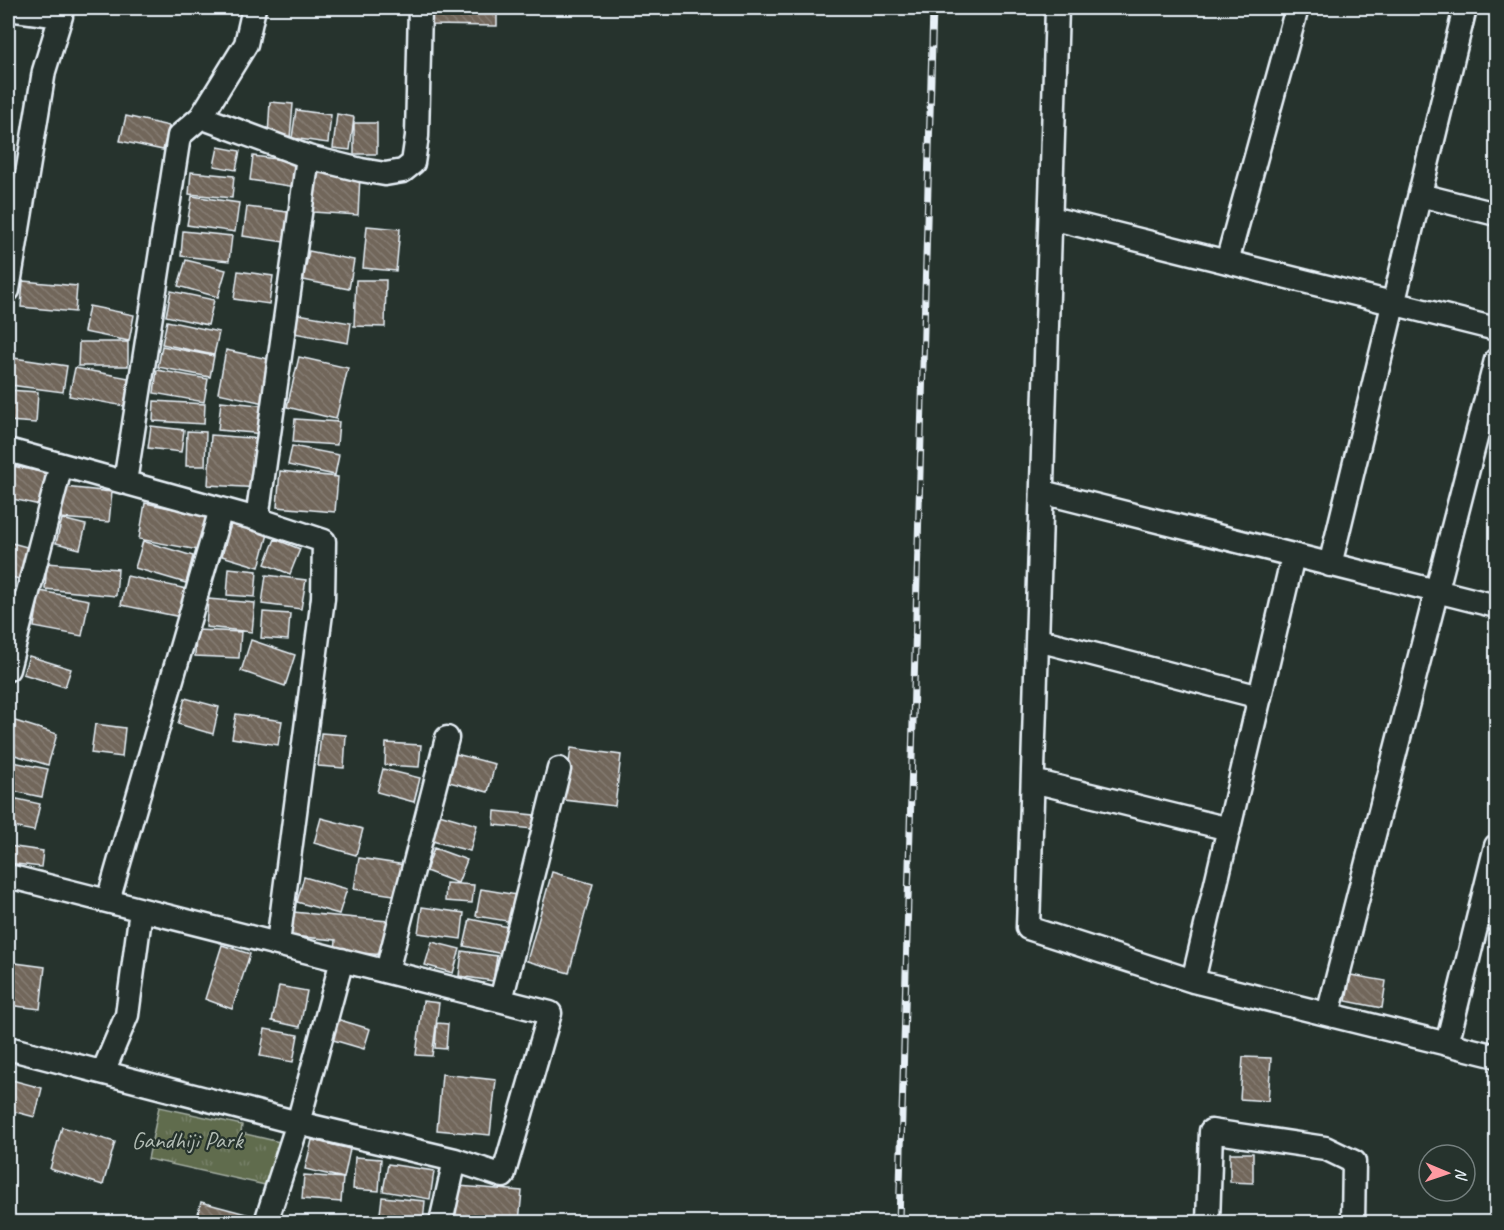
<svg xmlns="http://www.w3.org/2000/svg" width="1504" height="1230" font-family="Caveat,sans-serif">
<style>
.park{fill:url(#park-tufts);stroke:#a4aea3;stroke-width:1.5}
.building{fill:url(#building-back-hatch);stroke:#e8f1f8;stroke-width:1.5}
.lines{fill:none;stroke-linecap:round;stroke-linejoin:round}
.minor-casing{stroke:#e8f1f8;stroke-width:27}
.minor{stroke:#26332d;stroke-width:22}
.rail-casing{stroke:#e8f1f8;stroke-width:7}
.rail{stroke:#26332d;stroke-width:4.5;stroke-dasharray:14;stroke-linecap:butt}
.labels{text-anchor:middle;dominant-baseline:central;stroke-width:4.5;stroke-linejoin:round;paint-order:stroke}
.park-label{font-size:24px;fill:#b2bcb4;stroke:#26332d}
</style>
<defs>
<pattern id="park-tufts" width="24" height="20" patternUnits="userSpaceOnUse" patternTransform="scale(1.5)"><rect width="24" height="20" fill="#606c4e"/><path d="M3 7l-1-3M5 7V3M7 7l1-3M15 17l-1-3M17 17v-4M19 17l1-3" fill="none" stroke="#778168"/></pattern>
<pattern id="building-back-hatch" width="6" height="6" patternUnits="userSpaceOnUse" patternTransform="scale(1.5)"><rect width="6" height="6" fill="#71665a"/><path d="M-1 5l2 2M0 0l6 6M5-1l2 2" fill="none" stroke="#857c72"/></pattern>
</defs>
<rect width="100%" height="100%" fill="#26332d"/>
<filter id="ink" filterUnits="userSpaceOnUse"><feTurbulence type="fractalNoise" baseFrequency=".0167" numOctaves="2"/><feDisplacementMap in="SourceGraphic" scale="12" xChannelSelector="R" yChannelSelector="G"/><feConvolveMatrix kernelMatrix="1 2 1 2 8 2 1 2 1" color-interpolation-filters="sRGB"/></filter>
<g filter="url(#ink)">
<path class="park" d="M159,1107l83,18 -1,8 39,9 -10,44 -122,-27z"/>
<path class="building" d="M429,8h68v18l-68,-1z
M270,102l23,2 -3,34 -22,-2z
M296,110l35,5 -3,28 -36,-5z
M337,114l17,3 -4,33 -17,-2z
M126,116l43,10 -6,24 -43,-9z
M354,123h23v31h-23z
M218,147l22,4 -4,19 -22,-4z
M253,156l46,6 -3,25 -46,-7z
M191,172l43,4 -2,22 -43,-4z
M315,173l45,3 -2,39 -45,-3z
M192,196l47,7 -4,29 -48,-7z
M247,207l41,5 -4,30 -41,-6z
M367,226l33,3 -4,42 -33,-3z
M183,231l49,5 -3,25 -48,-5z
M309,251l45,9 -5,29 -46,-9z
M186,260l40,10 -8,27 -40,-11z
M238,271l35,5 -4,28 -35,-5z
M356,280h30l-1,47 -31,-1z
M23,281l54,5 -2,26 -54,-5z
M171,291l43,9 -6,25 -42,-9z
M89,306l45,9 -5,26 -45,-9z
M298,314l53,9 -3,20 -54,-10z
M167,321l52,11 -5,23 -52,-11z
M79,342h49v24h-50z
M162,346l52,10 -4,21 -52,-10z
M226,350l47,10 -9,43 -46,-10z
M299,357l49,11 -12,51 -49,-12z
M14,358l53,8 -4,26 -53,-7z
M75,368l54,10 -5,28 -55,-10z
M157,370l51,9 -4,23 -50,-9z
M8,390l30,2 -2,31 -28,-2z
M154,401l51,3 -1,20 -51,-3z
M221,401l46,5 -2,28 -47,-4z
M295,419l44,3 -2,23 -44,-3z
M151,426l33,4 -3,22 -33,-4z
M187,431l19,1 -1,34h-19z
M211,435l53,4 -3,49 -53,-3z
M292,446l47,9 -4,20 -47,-10z
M8,465l38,8 -6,32 -32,-7z
M280,471l58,6 -3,35 -58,-5z
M64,487l48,5 -3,30 -48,-4z
M145,503l65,13 -7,35 -64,-12z
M62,519l24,6 -6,24 -24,-6z
M231,524l37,10 -9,33 -37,-11z
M275,539l25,10 -10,25 -25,-10z
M143,541l50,15 -7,27 -51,-15z
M8,542l19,5 -8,32 -11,-3z
M47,563l71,6 -2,27 -71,-7z
M229,568l28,3 -2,26 -28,-2z
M266,575l40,5 -5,29 -39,-5z
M127,576l60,13 -6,28 -60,-12z
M40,591l49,9 -7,36 -48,-9z
M208,599l47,4 -3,29 -46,-5z
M263,612l27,2 -2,26 -27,-2z
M196,630l45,2 -2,26 -44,-2z
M251,640l44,15 -10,31 -44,-15z
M29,656l42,13 -6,18 -42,-13z
M185,698l34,9 -6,27 -35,-10z
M236,714l46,7 -4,24 -46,-7z
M12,720l45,14 -9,31 -40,-12v-16z
M95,724l30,4 -3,29 -31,-4z
M321,733l25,2 -2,33 -26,-2z
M386,743l35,2 -2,22 -34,-2z
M571,748l50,7 -6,51 -51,-6z
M456,754l39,10 -7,28 -39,-10z
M8,761l40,8 -6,28 -34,-7z
M383,769l37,9 -6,24 -37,-10z
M8,797l32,7 -6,27 -26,-5z
M495,811l39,4 -1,14 -39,-4z
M439,814l38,11 -7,26 -38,-10z
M321,818l42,11 -7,26 -42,-12z
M8,846l35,5 -2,16 -33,-4z
M434,848l33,12 -9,23 -32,-12z
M359,858l46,7 -5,31 -46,-7z
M552,872l41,12 -24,89 -42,-12z
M304,877l43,12 -8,25 -42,-12z
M446,883l28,2 -2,18 -27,-2z
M481,889l36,6 -4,27 -37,-6z
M422,907l42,6 -3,26 -43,-6z
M293,912l95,9 -3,34 -50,-4 1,-11 -45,-4z
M470,919l39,8 -6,27 -39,-8z
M432,942l28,7 -7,24 -28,-8z
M222,945l28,9 -18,55 -27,-10z
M462,951l35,5 -4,25 -34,-5z
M8,962l37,5 -5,42 -32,-4z
M1351,975l35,6 -4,27 -36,-7z
M279,986l28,5 -7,36 -28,-6z
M423,1001l16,2 -7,53 -16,-1z
M330,1017l40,12 -6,20 -41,-12z
M437,1023l11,1 -2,25 -11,-1z
M265,1029l33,6 -5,27 -33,-6z
M1243,1057l28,1 -3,43 -28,-2z
M442,1074l54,6 -6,55 -53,-5z
M8,1079l34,9 -7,29 -27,-7z
M62,1127l53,15 -12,43 -53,-16z
M312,1140l38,9 -6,29 -39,-9z
M1230,1153h23v30l-23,-1z
M355,1157l26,2 -2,32 -26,-2z
M388,1164l46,7 -4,28 -47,-8z
M304,1175l39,3 -2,24 -39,-3z
M458,1186l64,5 -3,31 -64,-2z
M382,1197l43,4 -2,21h-44z
M201,1202l49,13 -2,7h-52z"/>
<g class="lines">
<g class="minor-casing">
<path id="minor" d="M1057,8l-29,920 165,53 303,75
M8,9l53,7 -17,55 -36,219
M201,117l45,-73 8,-36
M1420,195l76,19
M1051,218l445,111
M1227,262l70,-254
M8,450l249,69 67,22 -1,57 -45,345
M125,482l54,-346 22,-19 107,40 53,13 24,4 18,-3 10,-8 4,-27 3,-128
M1042,492l454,114
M257,519l51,-362
M1330,565l135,-557
M1038,640l222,57
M8,669l53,-204
M1033,781l196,48
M8,876l542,137 -47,163 -48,-16 -157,-37 -290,-75
M108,901l113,-392
M387,971l60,-233
M1193,981l100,-425
M501,1000l58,-231
M1328,1014l168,-654
M1447,1044l49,-198
M103,1072l24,-57 14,-105
M266,1222l32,-99 44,-163
M441,1222l14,-62
M1208,1222l3,-91 114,17 29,14 -1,60"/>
</g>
<use href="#minor" class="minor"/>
<g class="rail-casing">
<path id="rail" d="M899,1222l34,-1214"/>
</g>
<use href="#rail" class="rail"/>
</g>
</g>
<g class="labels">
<g class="park-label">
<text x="187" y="1140">Gandhiji Park</text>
</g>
</g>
<rect width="1504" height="1230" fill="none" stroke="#26332d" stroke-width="30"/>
<rect x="15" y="15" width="1474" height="1200" fill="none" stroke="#e8f1f8" stroke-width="2" filter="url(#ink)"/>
<g transform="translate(1447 1173) rotate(92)"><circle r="28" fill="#26332d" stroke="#747f7e" stroke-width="1.5"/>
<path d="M0-4.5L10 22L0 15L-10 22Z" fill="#ff9aa2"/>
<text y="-9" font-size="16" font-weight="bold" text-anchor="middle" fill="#e8f1f8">N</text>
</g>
</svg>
